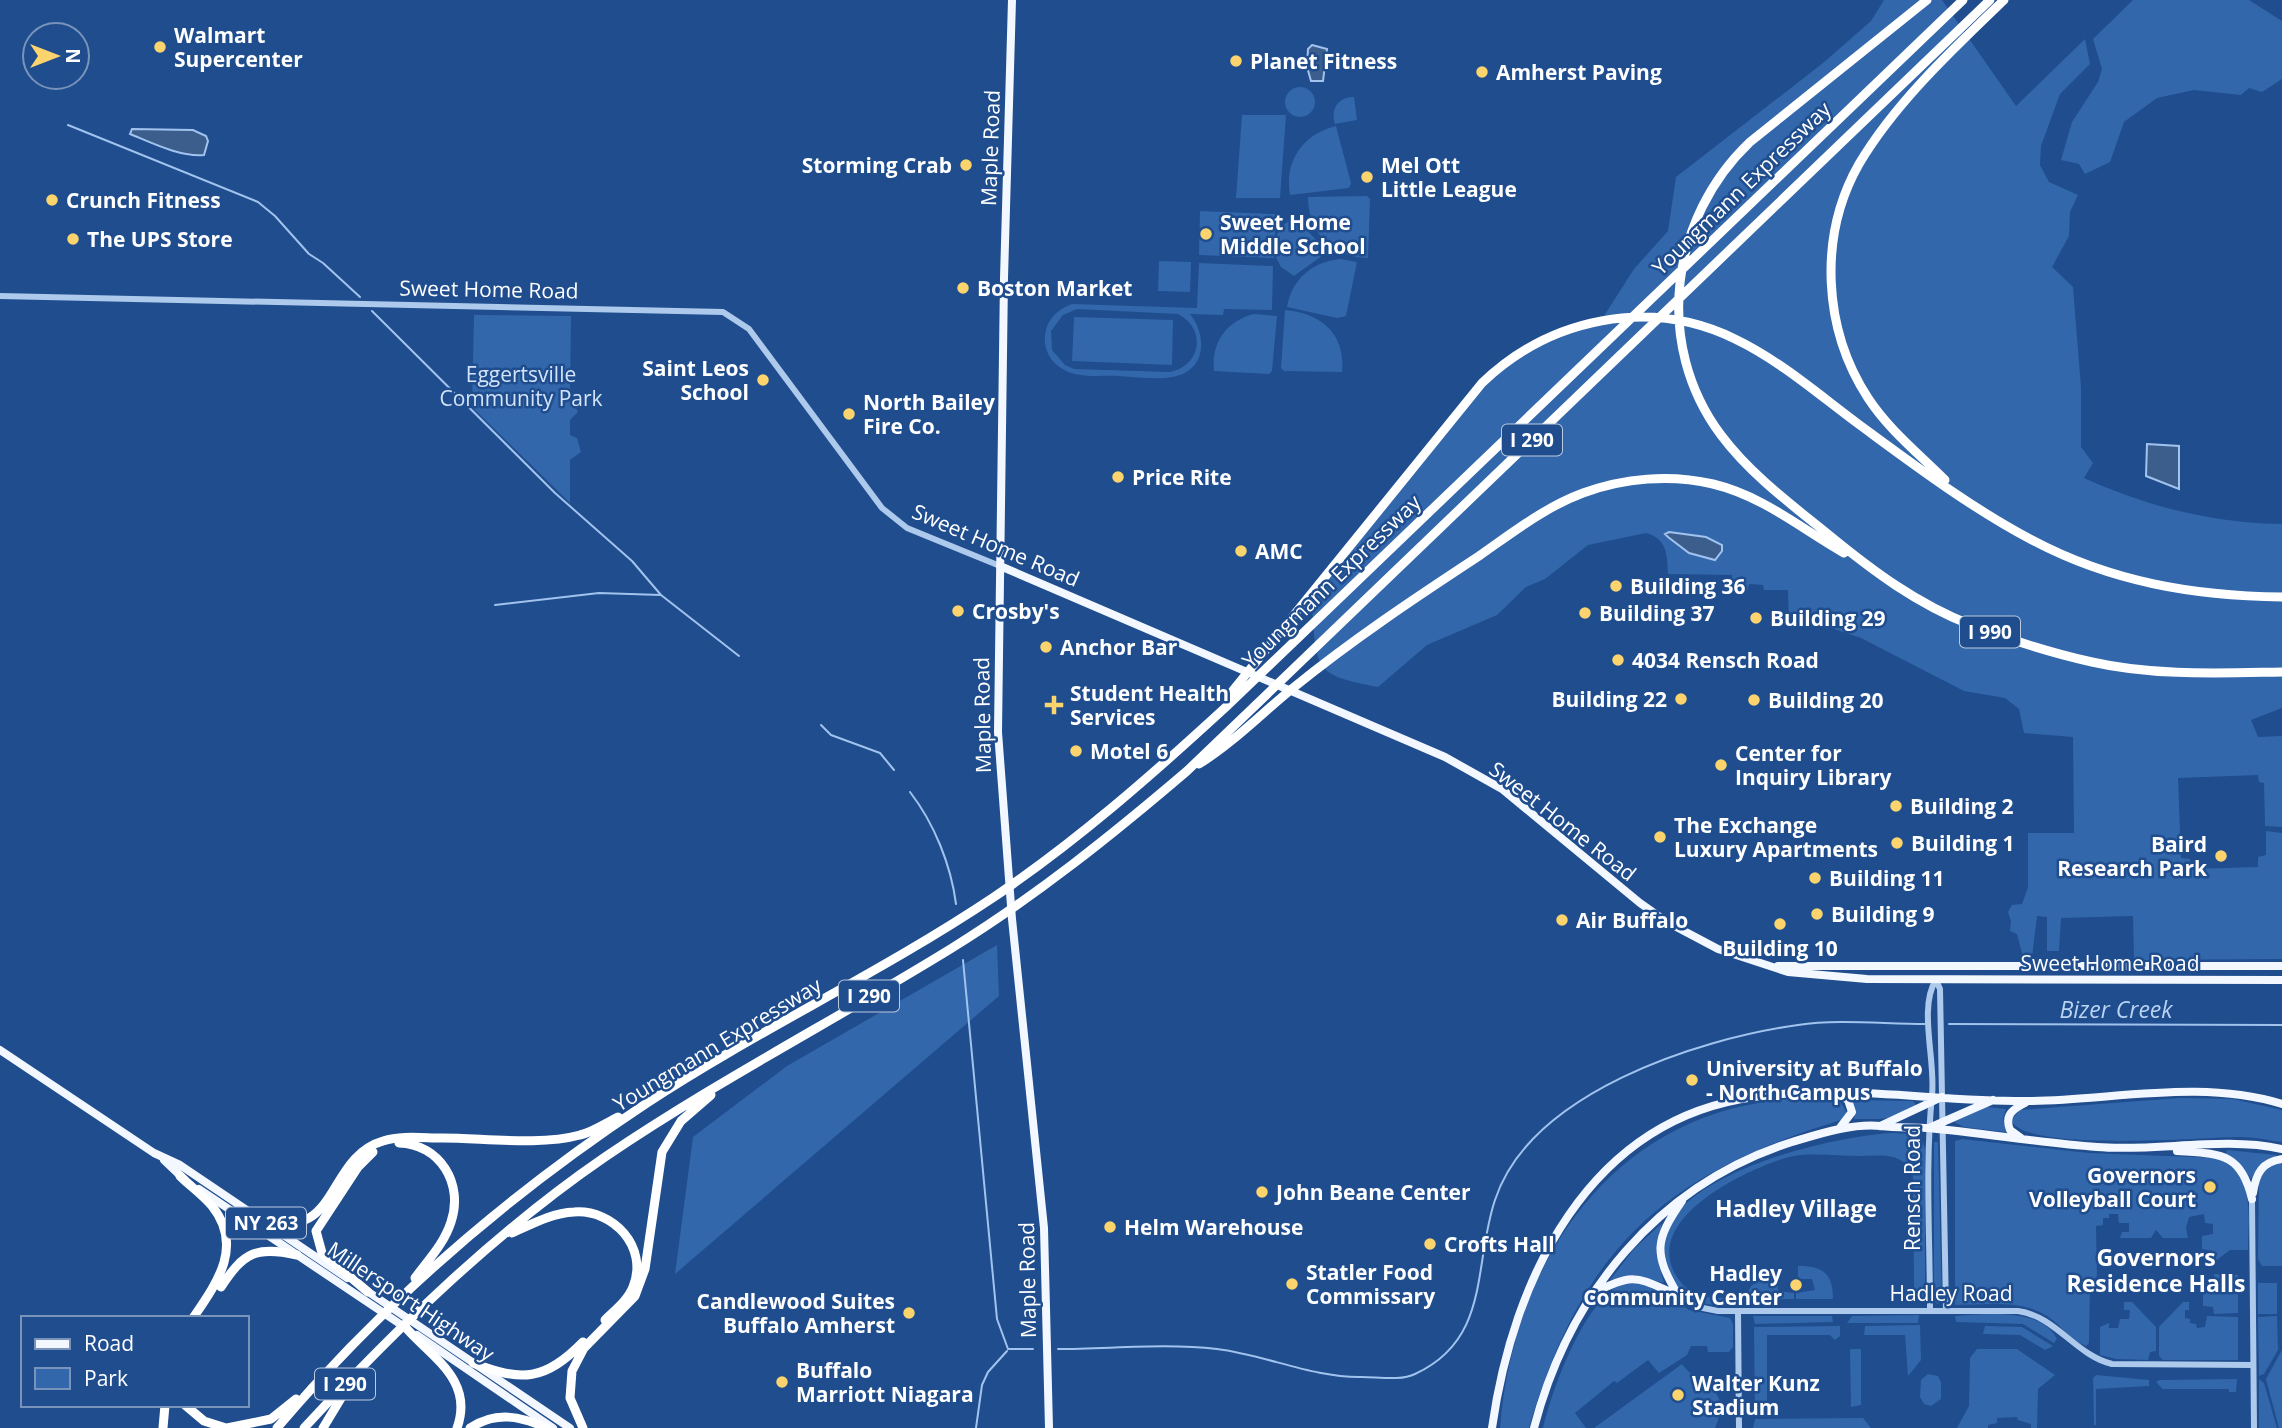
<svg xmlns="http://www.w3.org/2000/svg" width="2282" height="1428" font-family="'Open Sans',sans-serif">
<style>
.green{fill:#3267ab;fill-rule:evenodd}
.water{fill:#3c5e8c;stroke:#a1c3ee;stroke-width:2}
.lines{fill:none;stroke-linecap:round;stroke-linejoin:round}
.stream{stroke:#a1c3ee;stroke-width:2}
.minor{stroke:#adc9ec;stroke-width:6}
.major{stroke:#f3f7ff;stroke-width:8}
.highway{stroke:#fff;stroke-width:9}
.poi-dot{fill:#fbd46d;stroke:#1f4d8e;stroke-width:2.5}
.labels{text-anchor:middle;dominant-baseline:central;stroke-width:5;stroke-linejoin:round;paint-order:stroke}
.shield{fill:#1f4d8e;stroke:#bccadd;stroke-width:2}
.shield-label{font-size:19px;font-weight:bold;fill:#fff}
.poi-label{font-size:21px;font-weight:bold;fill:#fff;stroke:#1f4d8e;text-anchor:start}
.street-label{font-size:21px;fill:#fff;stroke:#1f4d8e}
.park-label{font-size:21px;fill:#d3e3f9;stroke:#1f4d8e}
.water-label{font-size:23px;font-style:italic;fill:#b9d3f3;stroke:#1f4d8e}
.neighbourhood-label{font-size:23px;font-weight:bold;fill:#fff;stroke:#1f4d8e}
</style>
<rect width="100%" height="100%" fill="#1f4d8e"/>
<path class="green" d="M1884,0h58l74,106 69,-67 5,25 -30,30 -19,52 -1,19 9,17 29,13 -8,17 -1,24 -17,31 21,20 8,100v60l12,16 -9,15c65,29 128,45 198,46v184l-31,12 7,17 24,-1v91l-17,-1 -1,-43 -5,-1 -1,-7 -80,3 3,80 9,1v10l68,-2v-10l8,-2v-24l16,2v126l-148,1 -1,-44 -72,2 -2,33h-12v-34l-10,-1 -5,41h-9l-6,-23 -7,-3 1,-10 -3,-9 4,-7 10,-1 6,-17v-54h46l-1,-96 -49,-4 -5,-24 -14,-11 -41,-7 -103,-53 -39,-13 -33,-1 -1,-34h-24l-1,-5 -14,-1 -1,6 -16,-1v-14l-64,-1c-1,-18 0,-35 -22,-41l-58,12 -43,34 -19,8 -29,28 -70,30 -49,42c-64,-12 -61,-17 -66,-78l-8,-5 156,-195 48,-49 94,-41 32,-50 34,-38 8,-54 147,-114 48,-42z
M2133,0h116l33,21v58l-20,13 -13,-4 -8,7 -47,-5 -37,8 -33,24 -14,40 -25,12 -6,-10 -18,-4 11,-38 26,-40 4,-13 -9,-30z
M1285 102a15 15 0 1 1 30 0a15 15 0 1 1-30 0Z
M1354,97l3,23 -22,4c-5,-15 3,-27 19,-27z
M1242,115h44l-6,83h-44z
M1336,126l15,57 -2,5 -59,7c-6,-34 13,-61 46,-69z
M1367,196l3,3 -2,59c-36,0 -60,-26 -60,-61z
M1200,211l75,3v24l6,-11 13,-10 30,31 -1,7 -29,21 -13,-9 -7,-14v5l-75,-3z
M1340,259l17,3 -11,54 -9,2 -50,-11c5,-28 25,-45 53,-48z
M1159,261l32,1 -1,30 -32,-1z
M1199,263l74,3 -1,44 -48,-1 -1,6 -33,-1c17,21 17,57 -17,63 -17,3 -37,0 -54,-1 -18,-1 -43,3 -58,-8 -13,-8 -19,-23 -15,-38 3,-13 13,-21 26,-26l125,4zM1077,309l101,5c29,15 23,52 -8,58l-96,-3 -9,-4 -13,-15 -1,-19 12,-16z
M1285,310c36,3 61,24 57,62l-58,-1 -3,-3z
M1254,314l23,2 -5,55 -3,3 -55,-3c-3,-28 12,-50 40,-57z
M474,315l97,1 -1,81 8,15 -8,8v15l7,3 4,14 -11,8v43l-98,-96z
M1074,317l99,3 -1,45 -100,-4z
M997,945l2,51 -324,278 18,-137 94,-71z
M2180,1098l53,1 49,11v32c-14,-2 -29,-5 -43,-5 -35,0 -215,16 -228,-17l9,-10z
M1792,1099l48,2 7,12 -6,7c-177,54 -259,128 -312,308h-29c13,-167 114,-318 292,-329z
M1852,1100l61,1 4,5c-14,15 -44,13 -63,13l1,-9z
M1987,1107l19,2 -3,10 3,13 -42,-5 -10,-5 1,-5z
M1893,1133c14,1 27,-1 32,15v154l-17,-14 6,-1 -1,-110c-8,-26 -33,-21 -54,-21 -22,0 -49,-4 -70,1 -43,12 -149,63 -112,120 13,20 30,21 52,21v-5h4v10l-6,3c-23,0 -47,-8 -58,-31 -46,-93 165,-140 224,-142z
M1962,1139l127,14 130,5c37,19 29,57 29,92h-18l-16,12 -1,-11 -11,-2v-13l11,-2v-10l-8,-1 -1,-9 -15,3 -3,11 2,10h-25l-7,-8 -5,8h-31l2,-6h7v-9h-10l-1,-9h-9v4h-6v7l-7,1 1,50 -7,8 -1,59 -3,3c-15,-5 -26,-22 -39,-30 -26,-17 -63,-11 -92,-11v-164z
M1934,1142h4l4,159 -4,3 -4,-3z
M2227,1150l50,5 -17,10 -9,14 -14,-19 -11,-6z
M2282,1161v105h-20l-4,-7 1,-81 7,-10z
M1662,1223l-6,31 8,29 -30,-8 -24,5 24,-31z
M1798,1266c25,0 35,7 35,33h-37v-6l19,-3 -3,-11h-14z
M1772,1273l6,8v10l16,2v6l-50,1 7,-14z
M2214,1274l24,1v38l-24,1 -1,-7 -10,-1v-14l10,-2z
M1628,1281l31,7 30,22 41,8 3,6v23l-4,5h-21l-1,-6h-16l-4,9 -28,18 -11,-13 -31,23 -3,-2 -39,32 11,15h-43c10,-41 43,-134 85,-147z
M2258,1283h19v31h-19z
M2124,1302h8l24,25v24l-6,1 -2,8 -32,-1 -16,-4v-28l9,-4v5h9l2,-9h9l1,-9h-6z
M2183,1302h6v8h-4v8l5,1v4l6,1 1,4 8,-1 2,-11 31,1v43h-75l-4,-4v-29z
M1919,1315l-1,8h-71l5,-7z
M1753,1316h79l1,6 -78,2z
M1955,1316c29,-2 87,-9 102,23l-3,4 -31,-19 -67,-2z
M2277,1316l1,34 -14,24 -5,2 -1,-59z
M1920,1325l1,35 -13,16 -3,-41h-41l1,-9z
M1840,1326v10l-5,4 -5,-5h-63v81l-12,-1 -1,-88z
M1985,1326l37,1 31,19 -8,4 -25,-15 -37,-1z
M1861,1349v56l-10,2 -1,-58z
M1977,1349h40l38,26 -17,14 -1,39h-6v-4l-13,-4 -1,-3 -20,1v5l-9,2v3h-31l12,-22 1,-48z
M2282,1350v78h-3l-13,-49z
M1682,1364c16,23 52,21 33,64h-121z
M1928,1374l10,2 3,6v17l-10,7 -7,-2 -4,-7 1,-17z
M2096,1375l53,5v6l-53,3v36h-2l-1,-47z
M2237,1379l-1,13h-7v-3h-66l-7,-7 3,-2z
M2259,1379l5,4 13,45h-18z
M1863,1418l8,10h-118l2,-9z"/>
<path class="water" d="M1312,45l15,4 -4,32h-12l-4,-14 1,-18z
M132,129l61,1 13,6 2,5 -4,14c-24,2 -52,-12 -74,-21z
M2147,444l32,2v43l-33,-13z
M1669,532l37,5 16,8v6l-7,9 -26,-7 -21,-16 -3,-3z"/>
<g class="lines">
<path class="stream" d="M68,125l190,77 17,14 34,38 14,9 37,34
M372,311l183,182 77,68 29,34 78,61
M495,605l104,-12 62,2
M821,725l10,10 49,18 14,17
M910,792c24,31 41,73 46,112
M963,960l34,359 11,30h25
M1949,1024l333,1
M1058,1349c52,0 107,-6 159,0 49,6 96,29 145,28 16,0 39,4 53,-3 76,-35 58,-109 80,-174 35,-107 202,-161 303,-175 40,-6 85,-1 127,-1
M976,1428l6,-43 6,-13 19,-21"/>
<path class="minor" d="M0,296l723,16 26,17 133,179 25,20 93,38
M1936,980l4,9 6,321
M2252,1199l2,229
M1678,1295l20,12 20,4h300c38,5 57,44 94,53l141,1
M1930,1310c0,-71 -5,-144 2,-215 4,-33 -14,-88 4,-115
M1738,1311l1,117"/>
<path class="major" d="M1012,0l-8,278 -6,454 14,187 32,309 5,200
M1000,566l445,191 57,32 138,114 27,19 51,27 70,23 79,7 415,1
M1778,966h504
M0,1050l154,103 26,12 167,113
M1838,1094l10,6 4,12 -13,17
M1880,1126l62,-29
M1929,1128l64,-28
M2021,1138l-11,-8c-6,-15 3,-21 15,-27
M2177,1151c43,3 64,1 75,48
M164,1160l21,20
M199,1189l207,139
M2253,1193c3,-20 9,-31 29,-34
M364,1289l206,139
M1593,1293c42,-20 41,-17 82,1
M1678,1295c-25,-42 -23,-55 4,-94
M417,1335l136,93
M1492,1428c21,-149 96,-308 262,-331 91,-13 184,5 275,4 84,-1 172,-22 253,3
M1534,1428c35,-134 124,-243 258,-286 27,-8 60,-19 89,-16 15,2 31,1 47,2 56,5 112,15 169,19 61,5 125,-11 185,2"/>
<path class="highway" d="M1927,0l-177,142c-80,76 -97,202 -29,293 29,39 71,70 108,100 44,36 88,69 142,90 40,15 80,28 121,37 61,14 128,11 190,10
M1945,480c-27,-27 -56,-50 -77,-82 -45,-69 -50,-162 -9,-234 36,-61 94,-115 145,-164
M1226,699l256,-316c68,-65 167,-86 253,-44 44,21 83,55 122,84 56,41 114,85 175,117 79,42 162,56 250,57
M1199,764c34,-21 63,-51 94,-76 59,-48 122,-90 186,-132 33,-23 66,-49 104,-63 41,-15 87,-19 130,-9 50,12 87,44 131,69
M399,1143c41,1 65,41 52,79 -7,22 -23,38 -36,56
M180,1176c10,10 23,19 32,30 32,40 5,77 -19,112
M257,1216c83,33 67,-58 126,-75 19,-6 40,-3 59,-3 41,0 98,8 138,-3 13,-3 26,-12 38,-18
M512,1233c20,-9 40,-20 62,-21 39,-3 75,35 59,75 -5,13 -18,23 -28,33
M221,1287c23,-35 35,-41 76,-32
M368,1292l-46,-39 -6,-22 42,-64 15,-15
M407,1329c26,29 67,52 50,99
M473,1363c49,19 72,18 110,-21
M185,1405l19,16 22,7
M163,1428l2,-23
M227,1428l44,-9 25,-20
M277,1428c107,-126 232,-234 370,-325 113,-74 235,-131 347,-206 83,-56 159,-123 233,-191l736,-706
M304,1428c91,-98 190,-195 301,-271 112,-76 232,-138 347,-209 84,-52 160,-113 235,-177l803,-771
M323,1428l26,-43
M470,1428c26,-17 50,-12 77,0
M583,1428l-13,-30 2,-27 12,-23 51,-52 10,-27 17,-117 19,-31 30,-26"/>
</g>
<g class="poi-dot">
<circle cx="160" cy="47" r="7"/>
<circle cx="1236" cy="61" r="7"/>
<circle cx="1482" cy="72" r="7"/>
<circle cx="966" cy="165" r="7"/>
<circle cx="1367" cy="177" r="7"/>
<circle cx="52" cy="200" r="7"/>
<circle cx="1206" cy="234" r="7"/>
<circle cx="73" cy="239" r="7"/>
<circle cx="963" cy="288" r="7"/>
<circle cx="763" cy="380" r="7"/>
<circle cx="849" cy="414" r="7"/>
<circle cx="1118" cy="477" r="7"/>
<circle cx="1241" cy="551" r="7"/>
<circle cx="1616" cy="586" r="7"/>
<circle cx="958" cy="611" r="7"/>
<circle cx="1585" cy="613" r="7"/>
<circle cx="1756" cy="618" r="7"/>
<circle cx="1046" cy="647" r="7"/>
<circle cx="1618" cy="660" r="7"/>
<circle cx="1681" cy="699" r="7"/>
<circle cx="1754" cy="700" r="7"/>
<path d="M1050.5 694.5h7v7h7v7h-7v7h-7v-7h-7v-7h7z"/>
<circle cx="1076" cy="751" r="7"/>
<circle cx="1721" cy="765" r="7"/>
<circle cx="1896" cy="806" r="7"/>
<circle cx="1660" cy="837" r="7"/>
<circle cx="1897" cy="843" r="7"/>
<circle cx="2221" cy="856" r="7"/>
<circle cx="1815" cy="878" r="7"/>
<circle cx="1817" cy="914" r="7"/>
<circle cx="1562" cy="920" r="7"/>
<circle cx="1780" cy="924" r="7"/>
<circle cx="1692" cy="1080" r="7"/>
<circle cx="2210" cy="1187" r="7"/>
<circle cx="1262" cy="1192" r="7"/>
<circle cx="1110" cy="1227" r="7"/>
<circle cx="1430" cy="1244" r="7"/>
<circle cx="1292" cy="1284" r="7"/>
<circle cx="1796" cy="1285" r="7"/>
<circle cx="909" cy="1313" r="7"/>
<circle cx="782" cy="1382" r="7"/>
<circle cx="1678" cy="1395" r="7"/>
</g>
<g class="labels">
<g class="shield">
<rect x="1502" y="424.5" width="60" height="31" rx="5"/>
<rect x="1960" y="616.5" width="60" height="31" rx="5"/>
<rect x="839" y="980.5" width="60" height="31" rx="5"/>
<rect x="226" y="1207.5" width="80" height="31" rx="5"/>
<rect x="315" y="1368.5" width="60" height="31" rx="5"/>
</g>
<g class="shield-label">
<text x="1532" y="440">I 290</text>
<text x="1990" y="632">I 990</text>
<text x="869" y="996">I 290</text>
<text x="266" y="1223">NY 263</text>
<text x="345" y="1384">I 290</text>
</g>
<g class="poi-label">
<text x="174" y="35">Walmart<tspan x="174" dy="24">Supercenter</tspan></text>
<text x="1250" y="61">Planet Fitness</text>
<text x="1496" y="72">Amherst Paving</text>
<text x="952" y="165" text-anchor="end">Storming Crab</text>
<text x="1381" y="165">Mel Ott<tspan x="1381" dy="24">Little League</tspan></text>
<text x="66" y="200">Crunch Fitness</text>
<text x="1220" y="222">Sweet Home<tspan x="1220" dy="24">Middle School</tspan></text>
<text x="87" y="239">The UPS Store</text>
<text x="977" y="288">Boston Market</text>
<text x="749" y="368" text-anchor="end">Saint Leos<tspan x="749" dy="24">School</tspan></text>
<text x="863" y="402">North Bailey<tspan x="863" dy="24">Fire Co.</tspan></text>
<text x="1132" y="477">Price Rite</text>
<text x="1255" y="551">AMC</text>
<text x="1630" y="586">Building 36</text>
<text x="972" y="611">Crosby's</text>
<text x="1599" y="613">Building 37</text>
<text x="1770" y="618">Building 29</text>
<text x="1060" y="647">Anchor Bar</text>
<text x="1632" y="660">4034 Rensch Road</text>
<text x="1070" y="693">Student Health<tspan x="1070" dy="24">Services</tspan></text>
<text x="1667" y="699" text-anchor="end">Building 22</text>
<text x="1768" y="700">Building 20</text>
<text x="1090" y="751">Motel 6</text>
<text x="1735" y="753">Center for<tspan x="1735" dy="24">Inquiry Library</tspan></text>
<text x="1910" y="806">Building 2</text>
<text x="1674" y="825">The Exchange<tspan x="1674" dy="24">Luxury Apartments</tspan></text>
<text x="1911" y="843">Building 1</text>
<text x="2207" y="844" text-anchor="end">Baird<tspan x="2207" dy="24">Research Park</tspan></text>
<text x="1829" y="878">Building 11</text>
<text x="1831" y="914">Building 9</text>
<text x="1576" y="920">Air Buffalo</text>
<text x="1780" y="948" text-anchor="middle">Building 10</text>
<text x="1706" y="1068">University at Buffalo<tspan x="1706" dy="24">- North Campus</tspan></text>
<text x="2196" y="1175" text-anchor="end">Governors<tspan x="2196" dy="24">Volleyball Court</tspan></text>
<text x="1276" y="1192">John Beane Center</text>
<text x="1124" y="1227">Helm Warehouse</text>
<text x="1444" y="1244">Crofts Hall</text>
<text x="1306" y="1272">Statler Food<tspan x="1306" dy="24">Commissary</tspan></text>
<text x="1782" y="1273" text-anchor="end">Hadley<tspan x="1782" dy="24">Community Center</tspan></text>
<text x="895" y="1301" text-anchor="end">Candlewood Suites<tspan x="895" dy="24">Buffalo Amherst</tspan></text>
<text x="796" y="1370">Buffalo<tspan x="796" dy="24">Marriott Niagara</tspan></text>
<text x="1692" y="1383">Walter Kunz<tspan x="1692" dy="24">Stadium</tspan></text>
</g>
<g class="street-label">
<text transform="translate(990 148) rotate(-88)">Maple Road</text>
<text transform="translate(1741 188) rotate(-44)">Youngmann Expressway</text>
<text transform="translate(489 289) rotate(1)">Sweet Home Road</text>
<text transform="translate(996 545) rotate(23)">Sweet Home Road</text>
<text transform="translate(1331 581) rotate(-44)">Youngmann Expressway</text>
<text transform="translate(982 715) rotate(-91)">Maple Road</text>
<text transform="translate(1563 821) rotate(38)">Sweet Home Road</text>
<text x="2110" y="963">Sweet Home Road</text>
<text transform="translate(717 1044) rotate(-31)">Youngmann Expressway</text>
<text transform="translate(1912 1188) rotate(-90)">Rensch Road</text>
<text transform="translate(1027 1280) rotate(-91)">Maple Road</text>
<text x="1951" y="1293">Hadley Road</text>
<text transform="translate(411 1301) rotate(34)">Millersport Highway</text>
</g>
<g class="park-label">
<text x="521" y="374">Eggertsville<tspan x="521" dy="24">Community Park</tspan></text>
</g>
<g class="water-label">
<text x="2116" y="1009">Bizer Creek</text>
</g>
<g class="neighbourhood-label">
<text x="1796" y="1208">Hadley Village</text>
<text x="2156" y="1257">Governors<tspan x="2156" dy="26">Residence Halls</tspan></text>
</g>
</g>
<rect x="21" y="1316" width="228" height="91" fill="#1f4d8e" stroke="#7994bb" stroke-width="2"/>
<rect x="35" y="1339" width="35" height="10" fill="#f3f7ff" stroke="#7994bb" stroke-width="2"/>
<text x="84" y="1351" font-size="21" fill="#ffffff">Road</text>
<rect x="35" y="1368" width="35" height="21" fill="#3267ab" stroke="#7994bb" stroke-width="2"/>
<text x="84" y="1386" font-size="21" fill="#ffffff">Park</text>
<g transform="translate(56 56) rotate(90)"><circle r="33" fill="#1f4d8e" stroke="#7994bb" stroke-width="2"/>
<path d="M0-5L12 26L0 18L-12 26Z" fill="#fbd46d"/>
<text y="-10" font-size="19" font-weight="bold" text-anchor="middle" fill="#ffffff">N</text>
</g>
</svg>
